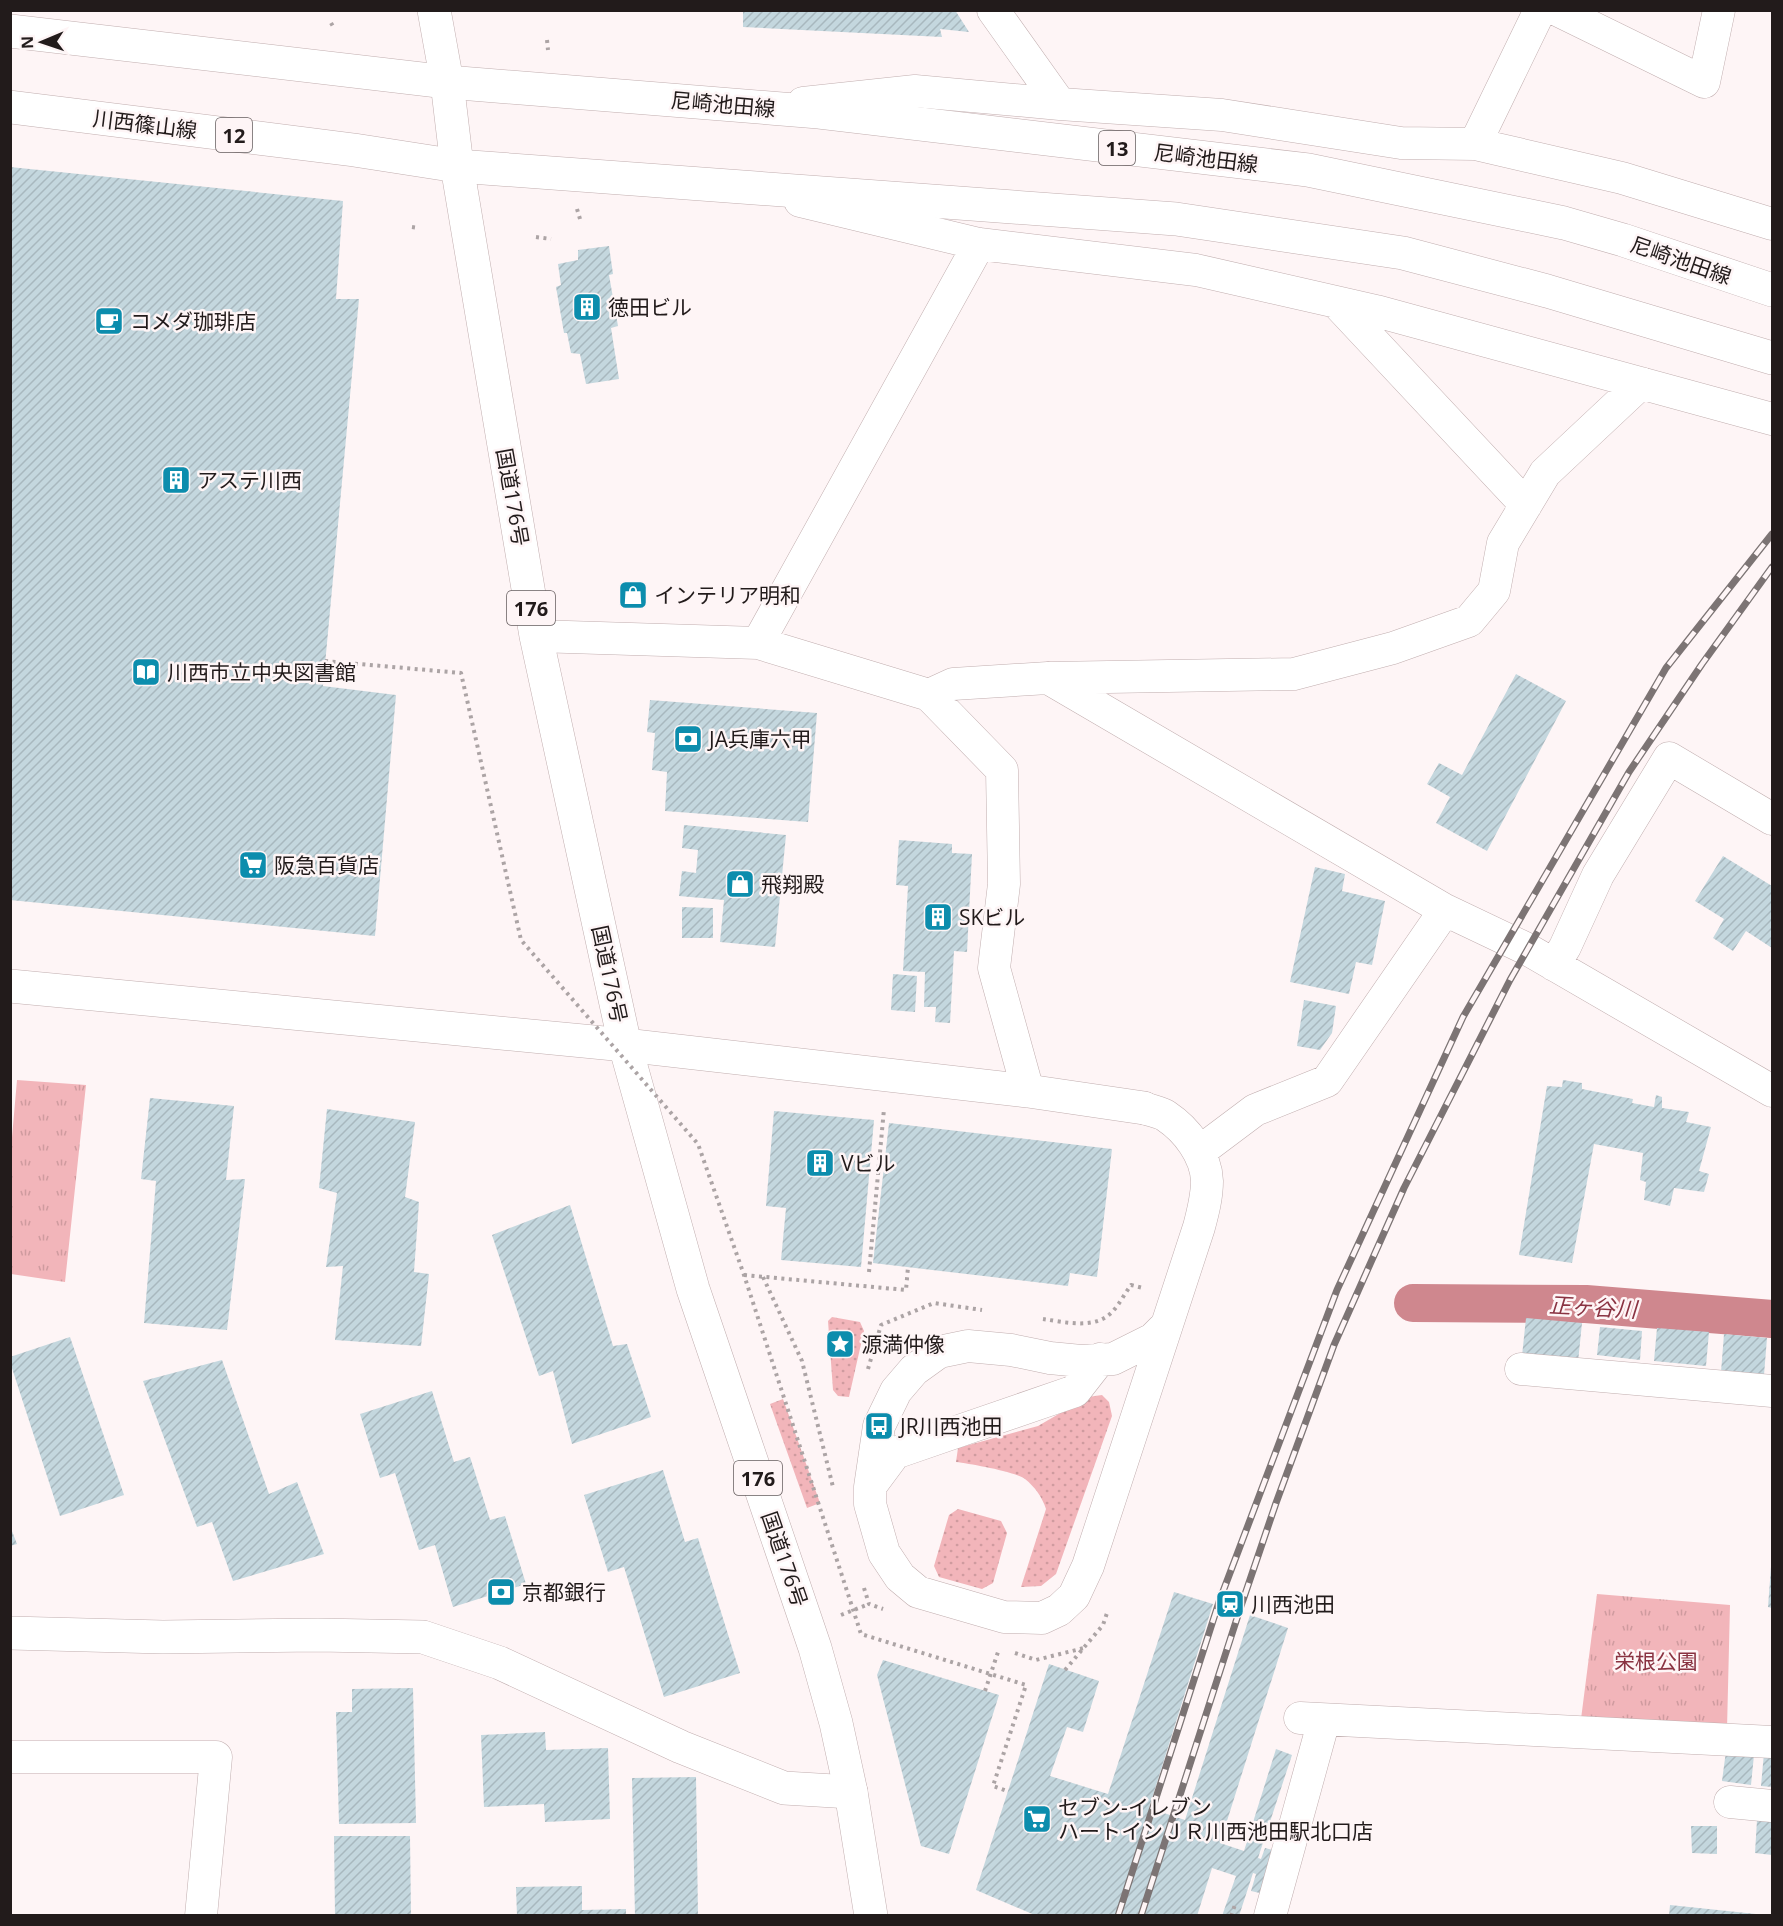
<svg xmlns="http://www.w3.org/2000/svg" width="1783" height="1926" font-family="'Open Sans','Noto Sans JP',sans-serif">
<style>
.grass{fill:url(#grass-dots)}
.park{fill:url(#park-tufts)}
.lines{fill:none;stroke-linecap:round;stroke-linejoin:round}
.canal{stroke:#cf878e;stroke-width:38}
.building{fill:url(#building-hatch)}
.street-casing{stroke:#c1aeaf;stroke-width:33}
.secondary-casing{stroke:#c1aeaf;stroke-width:34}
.primary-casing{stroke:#c1aeaf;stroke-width:34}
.highway-casing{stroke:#c1aeaf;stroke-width:34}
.path{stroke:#aca4a5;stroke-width:4;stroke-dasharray:3 4.5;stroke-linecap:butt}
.street{stroke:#fff;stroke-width:32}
.secondary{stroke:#fff;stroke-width:33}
.primary{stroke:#fff;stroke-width:33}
.highway{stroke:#fff;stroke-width:33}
.rail-casing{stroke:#7c7474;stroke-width:7}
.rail{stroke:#fef5f6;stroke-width:4.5;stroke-dasharray:14;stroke-linecap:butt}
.path-bridge{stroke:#aca4a5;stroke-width:4;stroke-dasharray:3 4.5;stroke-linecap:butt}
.labels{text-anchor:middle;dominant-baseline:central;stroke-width:5;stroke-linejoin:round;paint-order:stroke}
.shield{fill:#fef5f6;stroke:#645c5d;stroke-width:1.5}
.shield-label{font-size:20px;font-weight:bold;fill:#221b1b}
.street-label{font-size:21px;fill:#221b1b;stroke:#fef5f6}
.poi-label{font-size:21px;fill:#221b1b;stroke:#fef5f6;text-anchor:start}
.park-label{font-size:21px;fill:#893241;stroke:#fef5f6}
.water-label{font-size:22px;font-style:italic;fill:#8a3342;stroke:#fef5f6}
</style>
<defs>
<pattern id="grass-dots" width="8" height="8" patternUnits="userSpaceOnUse" patternTransform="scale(1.5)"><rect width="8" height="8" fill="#f2b5ba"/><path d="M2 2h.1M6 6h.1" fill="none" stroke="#cf9b9f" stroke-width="1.8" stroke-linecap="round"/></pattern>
<pattern id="park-tufts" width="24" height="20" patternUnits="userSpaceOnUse" patternTransform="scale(1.5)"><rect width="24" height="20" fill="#f2b5ba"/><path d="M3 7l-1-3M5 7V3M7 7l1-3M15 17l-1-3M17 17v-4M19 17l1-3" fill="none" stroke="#cf9b9f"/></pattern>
<pattern id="building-hatch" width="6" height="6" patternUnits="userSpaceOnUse" patternTransform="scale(1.5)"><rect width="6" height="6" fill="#c4d7de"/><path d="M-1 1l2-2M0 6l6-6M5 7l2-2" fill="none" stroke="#a8b8be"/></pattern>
</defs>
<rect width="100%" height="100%" fill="#fef5f6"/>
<path class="grass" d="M832,1317l28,5 4,9 -15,66 -11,-1 -5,-6 -5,-69z
M1102,1395l7,7 3,14 -56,158 -15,12 -20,1 25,-78c-4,-12 -11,-22 -21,-30 -12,-8 -54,-15 -69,-17l2,-14 80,-22 50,-29z
M783,1399l37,104 -13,5 -37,-104z
M958,1509l43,12 6,12 -14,50 -11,6 -43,-12 -5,-11 15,-51z"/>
<path class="park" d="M17,1080l69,5 -21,197 -54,-8 -1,-114z
M1597,1594l133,11 -3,124 -146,-10z"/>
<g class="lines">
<path class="canal" d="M1413,1303l173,1 186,15"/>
</g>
<path class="building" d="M743,10h212l14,22 -29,-3 2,8 -199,-10z
M10,167l333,34 -7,98h23l-36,387 73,9 -21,241 -365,-36z
M609,246l4,28 -4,1 9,51 -7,2 8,51 -33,5 -6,-30 -9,-1 -4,-20h-3l-8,-46 5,-2 -3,-21 20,-4v-10z
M1516,674l50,27 -79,150 -51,-28 14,-26 -23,-13 12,-21 23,12z
M650,700l167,13 -9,109 -143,-11 2,-39 -15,-2 3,-37 -8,-1z
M684,825l102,10 -11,112 -55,-5 4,-42 -45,-4 3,-25 14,2 2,-23 -16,-2z
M899,840l53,4v9l20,1 -5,98 -13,-1 -4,72 -15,-1 1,-15h-12l1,-35 -22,-1 5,-85 -12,-1z
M1723,856l49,30v62l-26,-17 -13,20 -20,-13 11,-19 -29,-18z
M1315,867l30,7 -3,17 43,10 -13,64 -16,-3 -7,32 -59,-12z
M682,907l31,1v30h-31z
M893,974l24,2 -2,36 -24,-2z
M1304,1000l32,6 -4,27 -12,17 -23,-4z
M1563,1080l19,3v6l51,10 -1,4 22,4 2,-12 6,2v11l27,4 -3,10 25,5 -12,44 10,3 -5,18 -30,-4 -4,18 -26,-6 2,-18 -6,-2 3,-27 -49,-9 -22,119 -53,-8 28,-169 15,1z
M150,1098l84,8 -8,74 19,-1 -18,151 -83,-7 12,-142 -15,-2z
M327,1109l88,13 -10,75 14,5 -5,70 15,2 -8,72 -86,-6 8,-74 -17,1 11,-74 -18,-5z
M774,1111l100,9 -13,147 -80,-7 5,-52 -20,-2z
M889,1123l223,26 -15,128 -27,-4 -2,13 -195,-23z
M570,1205l43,141 14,-2 24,73 -79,27 -19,-73 -14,5 -47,-141z
M1526,1318l56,5 -4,39 -56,-6z
M1600,1327l42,4 -2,29 -43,-5z
M1657,1328l52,4 -3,34 -52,-5z
M1724,1334l43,4 -3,37 -43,-3z
M70,1337l54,158 -64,21 -50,-154v-5z
M222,1360l47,134 28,-12 27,72 -91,27 -21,-59 -15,5 -54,-146z
M432,1391l22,71 16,-5 20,63 15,-4 21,68 -73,23 -18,-62 -16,5 -24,-77 -15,5 -20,-64z
M663,1470l22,72 13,-4 42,135 -76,24 -40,-130 -16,5 -24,-77z
M10,1526l7,18 -7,2z
M1771,1567h1v41l-4,-1z
M1174,1592l39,12 -64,204 36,12 65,-205 38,13 -68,215 24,8 32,-102 16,6 -34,103 3,1 4,-11 12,3 -13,43 -13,-3 5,-17 -3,-1 -14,43h-17l14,-40 -24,-8 -15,48h-160l-61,-26 73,-226 50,17 -16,51 -16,-5 -17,49 58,18z
M883,1660l116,35 -50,159 -28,-8 -44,-171z
M413,1688l3,135 -77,1 -3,-112h16v-23z
M545,1732l1,18 62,-2 2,71 -65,3 -1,-18 -60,3 -3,-72z
M1726,1751l28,4 -3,30 -29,-4z
M1764,1753l8,1v33l-11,-1z
M696,1777l2,139h-63l-3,-138z
M1757,1820l15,1v34l-17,-2z
M1691,1826h26v28l-25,-1z
M334,1836h76l1,80h-76z
M582,1886v24l44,-1v7h-109l-1,-29z
M1670,1905l86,9v2h-87z"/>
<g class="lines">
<g class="street-casing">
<path id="street" d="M993,10l67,94
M1557,10l147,72 15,-72
M803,103l112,-12 145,13 162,11 179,28 74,1 147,34 150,46
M1475,144l65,-134
M800,201l179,43 217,26 180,41 396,108
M1336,302l190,203
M536,636l222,7 221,-399
M758,643l171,52 73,75 2,114 -10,84 34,123
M1049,678l245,-4 99,-26 76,-27 25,-30 9,-48 42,-70 96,-90
M929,695l24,-11 95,-6 397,232 -118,171 -72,29 -56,42
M1445,910l82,39 245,142
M1554,965l11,-18 33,-72 71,-117 103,61
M1144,1108c7,3 16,4 22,8 21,14 40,39 41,65 0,16 -4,31 -8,46l-111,339 -14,30 -15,14 -17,8 -38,-1 -86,-25 -18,-15 -16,-24 -14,-49v-17l9,-61 17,-35 18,-21 25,-18 29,-6 43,4 39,8 31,3 32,-2 40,-20 14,-14
M1521,1369l251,22
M872,1484l23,-31 180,-62 25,-32
M1300,1718l472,24
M10,1757h206l-15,159
M1730,1802l42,4
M1270,1916l54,-196"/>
</g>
<g class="secondary-casing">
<path id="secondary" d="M10,986l615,59 403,46 116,17
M10,1633l153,4 155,-2 105,2 77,26 181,84 103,41 67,4"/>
</g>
<g class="primary-casing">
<path id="primary" d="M10,31l437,51 372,30 489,58 256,53 59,17 149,50
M10,107l344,43 103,16 719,53 227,34 144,38 225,67"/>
</g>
<g class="highway-casing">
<path id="highway" d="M434,10l13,72 10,84 79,470 89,409 68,244 122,359 21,75 15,69 20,124"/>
</g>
<path class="path" d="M331,23l3,5
M547,40l1,10
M577,209l3,10
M412,227l7,1
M536,237l15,2
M869,1272l15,-163
M744,1275l162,15 2,-23
M763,1277l39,84 31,126
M1043,1319c21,3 52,11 69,-7 7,-7 13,-19 19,-27l12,3
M868,1369l13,-44 53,-22 48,7
M864,1588l5,16 14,5
M841,1615l28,-11
M1015,1653l21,7 48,-12
M1065,1670l38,-45 5,-15
M985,1691l14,-42
M1231,1916l5,-14"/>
<use href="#street" class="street"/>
<use href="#secondary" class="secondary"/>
<use href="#primary" class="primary"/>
<use href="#highway" class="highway"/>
<g class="rail-casing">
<path id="rail" d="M1118,1916l101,-314 118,-312 126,-273 203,-349 106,-134
M1141,1916l99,-307 36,-106 58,-158 70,-157 106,-208 119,-208 73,-108 70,-97"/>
</g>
<use href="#rail" class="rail"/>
<path class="path-bridge" d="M325,661l136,12 60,267 177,204 46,131 117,359 165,51 -33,101 14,5"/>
</g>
<defs>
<g id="building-square" transform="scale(1.5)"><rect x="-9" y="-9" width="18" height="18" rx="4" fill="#0c8dad" stroke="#fef5f6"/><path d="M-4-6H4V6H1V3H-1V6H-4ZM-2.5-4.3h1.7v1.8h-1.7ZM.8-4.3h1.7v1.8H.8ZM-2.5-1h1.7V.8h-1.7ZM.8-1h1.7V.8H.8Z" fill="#fff"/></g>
<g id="cafe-square" transform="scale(1.5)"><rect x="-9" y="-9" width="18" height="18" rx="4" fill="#0c8dad" stroke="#fef5f6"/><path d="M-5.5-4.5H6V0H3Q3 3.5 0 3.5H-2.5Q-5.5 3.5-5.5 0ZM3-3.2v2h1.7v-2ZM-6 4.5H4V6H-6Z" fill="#fff"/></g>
<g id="shop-square" transform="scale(1.5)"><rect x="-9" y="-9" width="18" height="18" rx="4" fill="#0c8dad" stroke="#fef5f6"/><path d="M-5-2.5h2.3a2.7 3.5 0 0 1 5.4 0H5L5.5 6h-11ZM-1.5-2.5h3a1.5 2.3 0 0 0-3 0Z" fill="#fff"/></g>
<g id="library-square" transform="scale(1.5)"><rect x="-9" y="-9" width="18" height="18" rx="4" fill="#0c8dad" stroke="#fef5f6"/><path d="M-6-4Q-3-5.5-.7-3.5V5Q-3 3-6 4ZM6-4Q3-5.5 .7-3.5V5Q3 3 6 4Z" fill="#fff"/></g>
<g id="bank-square" transform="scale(1.5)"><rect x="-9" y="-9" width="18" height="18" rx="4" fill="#0c8dad" stroke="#fef5f6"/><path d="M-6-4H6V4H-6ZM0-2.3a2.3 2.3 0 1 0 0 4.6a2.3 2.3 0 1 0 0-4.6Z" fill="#fff"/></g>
<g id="supermarket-square" transform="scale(1.5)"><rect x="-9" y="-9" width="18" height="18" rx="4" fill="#0c8dad" stroke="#fef5f6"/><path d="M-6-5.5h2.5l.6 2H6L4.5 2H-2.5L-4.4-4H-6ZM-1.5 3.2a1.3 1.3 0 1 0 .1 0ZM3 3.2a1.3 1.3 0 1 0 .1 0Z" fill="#fff"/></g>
<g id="sight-square" transform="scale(1.5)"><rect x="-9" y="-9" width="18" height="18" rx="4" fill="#0c8dad" stroke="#fef5f6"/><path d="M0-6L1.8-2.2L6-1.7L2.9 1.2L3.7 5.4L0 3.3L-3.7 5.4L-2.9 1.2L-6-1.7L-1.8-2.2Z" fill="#fff"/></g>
<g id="bus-square" transform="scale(1.5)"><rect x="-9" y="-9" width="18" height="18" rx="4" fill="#0c8dad" stroke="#fef5f6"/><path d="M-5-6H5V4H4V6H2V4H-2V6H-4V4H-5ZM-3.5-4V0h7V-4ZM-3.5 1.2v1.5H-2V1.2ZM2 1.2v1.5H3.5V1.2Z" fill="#fff"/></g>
<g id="station-square" transform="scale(1.5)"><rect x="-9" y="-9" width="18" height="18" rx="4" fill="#0c8dad" stroke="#fef5f6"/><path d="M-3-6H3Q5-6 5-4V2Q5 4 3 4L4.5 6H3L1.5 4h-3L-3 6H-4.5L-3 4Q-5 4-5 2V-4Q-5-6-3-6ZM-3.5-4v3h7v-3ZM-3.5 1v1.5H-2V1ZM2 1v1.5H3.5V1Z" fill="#fff"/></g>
</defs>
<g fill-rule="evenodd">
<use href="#building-square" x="587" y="307"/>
<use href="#cafe-square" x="109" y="321"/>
<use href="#building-square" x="176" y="480"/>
<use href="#shop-square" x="633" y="595"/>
<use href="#library-square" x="146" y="672"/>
<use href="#bank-square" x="688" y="739"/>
<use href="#supermarket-square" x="253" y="865"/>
<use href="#shop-square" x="740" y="884"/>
<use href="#building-square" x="938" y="917"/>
<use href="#building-square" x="820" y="1163"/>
<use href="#sight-square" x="840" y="1344"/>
<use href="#bus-square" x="879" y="1426"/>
<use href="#bank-square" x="501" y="1592"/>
<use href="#station-square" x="1230" y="1604"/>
<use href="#supermarket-square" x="1037" y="1819"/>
</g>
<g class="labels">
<g class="shield">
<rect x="216" y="118" width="36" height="34" rx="4.5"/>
<rect x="1099" y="131" width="36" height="34" rx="4.5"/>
<rect x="507" y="591" width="48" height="34" rx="4.5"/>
<rect x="734" y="1461" width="48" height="34" rx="4.5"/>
</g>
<g class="shield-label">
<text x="234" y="135">12</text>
<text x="1117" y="148">13</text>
<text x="531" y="608">176</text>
<text x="758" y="1478">176</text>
</g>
<g class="street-label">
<text transform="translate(723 104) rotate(5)">尼崎池田線</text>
<text transform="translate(145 124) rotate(7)">川西篠山線</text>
<text transform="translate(1206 158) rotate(7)">尼崎池田線</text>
<text transform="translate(1681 260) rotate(19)">尼崎池田線</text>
<text transform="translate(513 497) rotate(80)">国道176号</text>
<text transform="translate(610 974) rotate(78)">国道176号</text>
<text transform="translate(785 1559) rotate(71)">国道176号</text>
</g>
<g class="poi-label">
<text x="608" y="307">徳田ビル</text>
<text x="130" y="321">コメダ珈琲店</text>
<text x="197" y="480">アステ川西</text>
<text x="654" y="595">インテリア明和</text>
<text x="167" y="672">川西市立中央図書館</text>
<text x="709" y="739">JA兵庫六甲</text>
<text x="274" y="865">阪急百貨店</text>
<text x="761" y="884">飛翔殿</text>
<text x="959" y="917">SKビル</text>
<text x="841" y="1163">Vビル</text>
<text x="861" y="1344">源満仲像</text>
<text x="900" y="1426">JR川西池田</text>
<text x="522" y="1592">京都銀行</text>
<text x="1251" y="1604">川西池田</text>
<text x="1058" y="1807">セブン-イレブン<tspan x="1058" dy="24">ハートインＪＲ川西池田駅北口店</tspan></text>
</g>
<g class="park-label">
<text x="1656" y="1661">栄根公園</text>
</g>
<g class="water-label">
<text transform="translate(1593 1306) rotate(3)">正ヶ谷川</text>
</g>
</g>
<rect width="1783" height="1926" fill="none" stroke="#221b1b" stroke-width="24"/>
<g transform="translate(42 42) rotate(268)" stroke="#fef5f6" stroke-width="4.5" paint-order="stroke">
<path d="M0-4.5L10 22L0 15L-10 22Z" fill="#221b1b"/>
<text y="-9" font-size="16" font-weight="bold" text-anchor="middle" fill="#221b1b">N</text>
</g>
</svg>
